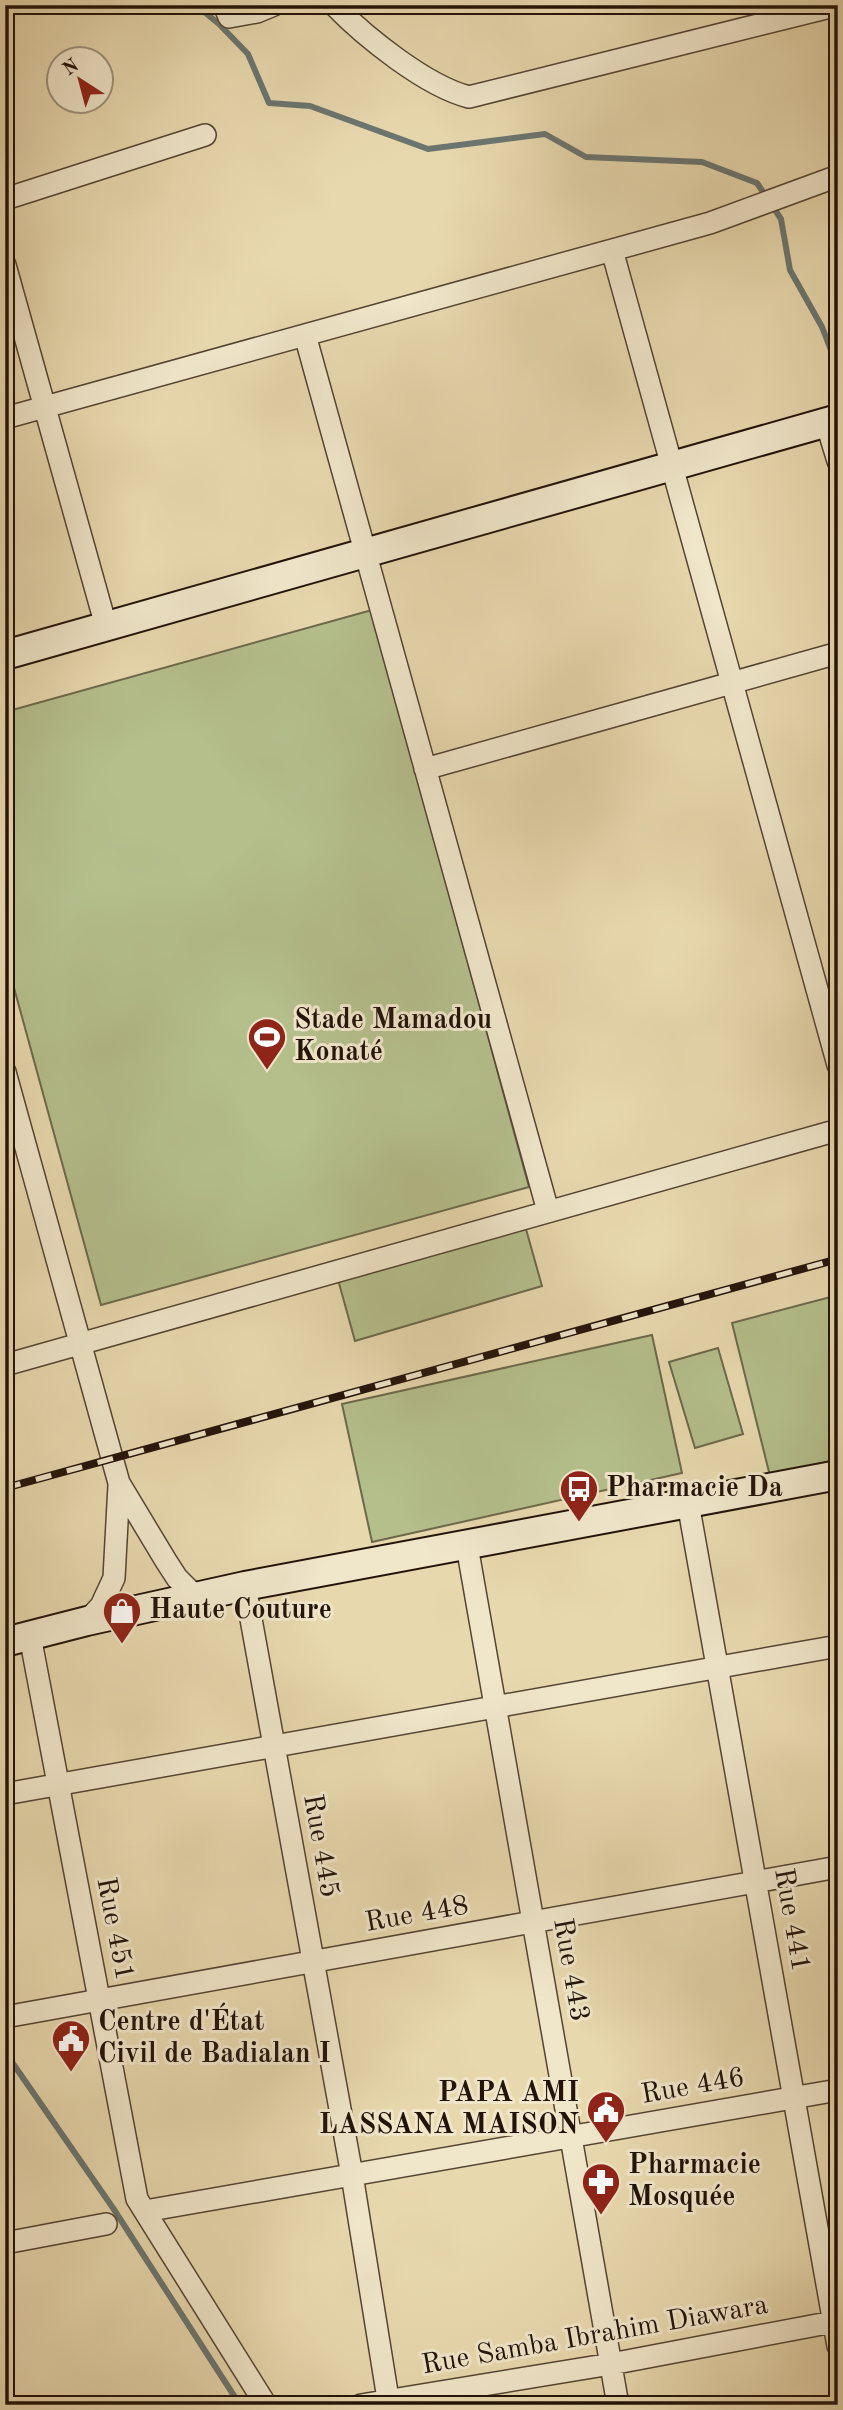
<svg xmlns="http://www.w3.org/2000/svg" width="843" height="2410" font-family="'Old Standard TT',serif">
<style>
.green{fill:#b4bf8c;stroke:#6c694b;stroke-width:2}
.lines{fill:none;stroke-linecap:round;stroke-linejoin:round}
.stream{stroke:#6b7671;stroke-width:6}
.street-casing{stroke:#544433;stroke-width:24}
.secondary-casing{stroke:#23130a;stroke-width:32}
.street{stroke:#f0e6ca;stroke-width:21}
.secondary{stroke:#f0e6ca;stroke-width:28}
.rail-casing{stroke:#23130a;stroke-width:8}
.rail{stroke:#f0e6ca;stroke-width:5;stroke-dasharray:16;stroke-linecap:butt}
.labels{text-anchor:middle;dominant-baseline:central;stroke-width:6;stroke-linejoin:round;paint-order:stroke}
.poi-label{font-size:28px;font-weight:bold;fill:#23130a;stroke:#f0e6ca;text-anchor:start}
.street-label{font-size:28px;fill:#23130a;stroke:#f0e6ca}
</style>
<rect width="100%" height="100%" fill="#e8d8ae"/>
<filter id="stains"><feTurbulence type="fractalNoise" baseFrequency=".00286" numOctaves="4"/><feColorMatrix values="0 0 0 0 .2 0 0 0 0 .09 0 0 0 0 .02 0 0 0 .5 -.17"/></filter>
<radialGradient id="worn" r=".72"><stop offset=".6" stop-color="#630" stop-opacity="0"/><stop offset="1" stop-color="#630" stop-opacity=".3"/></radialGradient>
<path class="green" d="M372,610l157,577 -428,118 -96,-350v-243z
M524,1222l18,64 -187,55 -18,-65z
M838,1295v164l-68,17 -38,-153z
M652,1335l30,138 -310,69 -30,-138z
M718,1348l25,86 -48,14 -26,-86z"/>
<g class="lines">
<path class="stream" d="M196,5l23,19 29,30 21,49 41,3 118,43 117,-15 41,23 116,5 55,21 24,36 9,51 32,57 16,41
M5,2052l108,156 127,197"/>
<g class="street-casing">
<path id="street" d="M224,5l5,12 28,-5 17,-7
M334,5c31,32 92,81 135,92l369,-92
M5,199l200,-64
M612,250l226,815
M5,265l101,361
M305,335l243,876
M5,418l705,-195 128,-47
M826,422l12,39
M425,769l413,-116
M5,1072l114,411 47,78 11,17 19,19
M5,1365l833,-235
M688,1503l150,843
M467,1546l151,859
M245,1586l107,589 37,230
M87,1621l14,-15 13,-28 5,-93
M30,1636l107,563 129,206
M5,1794l833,-148
M5,2017l833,-150
M145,2211l693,-121
M5,2243l101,-19
M361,2405l250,-41 227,-43"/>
</g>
<g class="secondary-casing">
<path id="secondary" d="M5,655l833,-236
M5,1642l82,-21 158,-35 593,-111"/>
</g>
<use href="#street" class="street"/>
<use href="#secondary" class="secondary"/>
<g class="rail-casing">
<path id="rail" d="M5,1488l833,-229"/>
</g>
<use href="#rail" class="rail"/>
</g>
<defs>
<g id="stadium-pin" transform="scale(2.0125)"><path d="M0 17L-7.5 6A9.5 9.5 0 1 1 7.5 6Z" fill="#8f2418" stroke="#f0e6ca"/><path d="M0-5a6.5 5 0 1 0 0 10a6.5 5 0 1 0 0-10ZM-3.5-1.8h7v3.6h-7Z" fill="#fff"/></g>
<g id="bus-pin" transform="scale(2.0125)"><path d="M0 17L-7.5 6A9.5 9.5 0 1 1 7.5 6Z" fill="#8f2418" stroke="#f0e6ca"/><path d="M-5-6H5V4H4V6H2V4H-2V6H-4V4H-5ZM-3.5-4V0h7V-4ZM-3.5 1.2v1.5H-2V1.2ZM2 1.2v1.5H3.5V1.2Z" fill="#fff"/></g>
<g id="shop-pin" transform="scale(2.0125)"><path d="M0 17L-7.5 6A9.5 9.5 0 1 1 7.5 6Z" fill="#8f2418" stroke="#f0e6ca"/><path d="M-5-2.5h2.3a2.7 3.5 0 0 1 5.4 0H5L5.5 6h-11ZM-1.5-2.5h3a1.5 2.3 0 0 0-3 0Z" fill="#fff"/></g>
<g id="civic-pin" transform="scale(2.0125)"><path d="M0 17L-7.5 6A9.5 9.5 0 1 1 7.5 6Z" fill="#8f2418" stroke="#f0e6ca"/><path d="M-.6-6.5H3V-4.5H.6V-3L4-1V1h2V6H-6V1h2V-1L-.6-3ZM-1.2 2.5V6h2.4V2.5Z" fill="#fff"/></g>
<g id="pharmacy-pin" transform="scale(2.0125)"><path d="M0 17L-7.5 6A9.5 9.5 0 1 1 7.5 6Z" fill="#8f2418" stroke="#f0e6ca"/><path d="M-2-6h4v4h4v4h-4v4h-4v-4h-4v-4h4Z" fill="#fff"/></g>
</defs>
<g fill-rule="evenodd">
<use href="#stadium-pin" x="267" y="1037"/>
<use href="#bus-pin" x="579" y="1489"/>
<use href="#shop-pin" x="122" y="1611"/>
<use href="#civic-pin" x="71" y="2039"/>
<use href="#civic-pin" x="606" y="2110"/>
<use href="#pharmacy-pin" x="601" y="2182"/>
</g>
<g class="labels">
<g class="poi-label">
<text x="294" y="1021">Stade Mamadou<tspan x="294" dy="32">Konaté</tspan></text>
<text x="606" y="1489">Pharmacie Da</text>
<text x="149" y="1611">Haute Couture</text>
<text x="98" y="2023">Centre d'État<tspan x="98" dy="32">Civil de Badialan I</tspan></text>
<text x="579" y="2094" text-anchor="end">PAPA AMI<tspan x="579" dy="32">LASSANA MAISON</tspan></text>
<text x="628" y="2166">Pharmacie<tspan x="628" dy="32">Mosquée</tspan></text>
</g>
<g class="street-label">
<text transform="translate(320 1846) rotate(80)">Rue 445</text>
<text transform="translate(417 1915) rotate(-10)">Rue 448</text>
<text transform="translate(791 1920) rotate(80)">Rue 441</text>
<text transform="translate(114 1929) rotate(79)">Rue 451</text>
<text transform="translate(570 1970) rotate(80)">Rue 443</text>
<text transform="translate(693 2087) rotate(-10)">Rue 446</text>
<text transform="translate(595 2336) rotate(-10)">Rue Samba Ibrahim Diawara</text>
</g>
</g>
<rect width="843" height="2410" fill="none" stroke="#e8d8ae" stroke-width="28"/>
<rect x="7" y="7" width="829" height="2396" fill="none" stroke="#23130a" stroke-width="3.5"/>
<rect x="14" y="14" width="815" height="2382" fill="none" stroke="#23130a" stroke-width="2"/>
<g transform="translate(80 80) rotate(324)"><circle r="33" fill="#f0e6ca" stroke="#9e927d" stroke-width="2"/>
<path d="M0-5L12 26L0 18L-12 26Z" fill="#8f2418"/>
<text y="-10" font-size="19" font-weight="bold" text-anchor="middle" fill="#23130a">N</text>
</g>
<rect width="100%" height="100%" filter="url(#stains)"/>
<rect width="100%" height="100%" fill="url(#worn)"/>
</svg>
